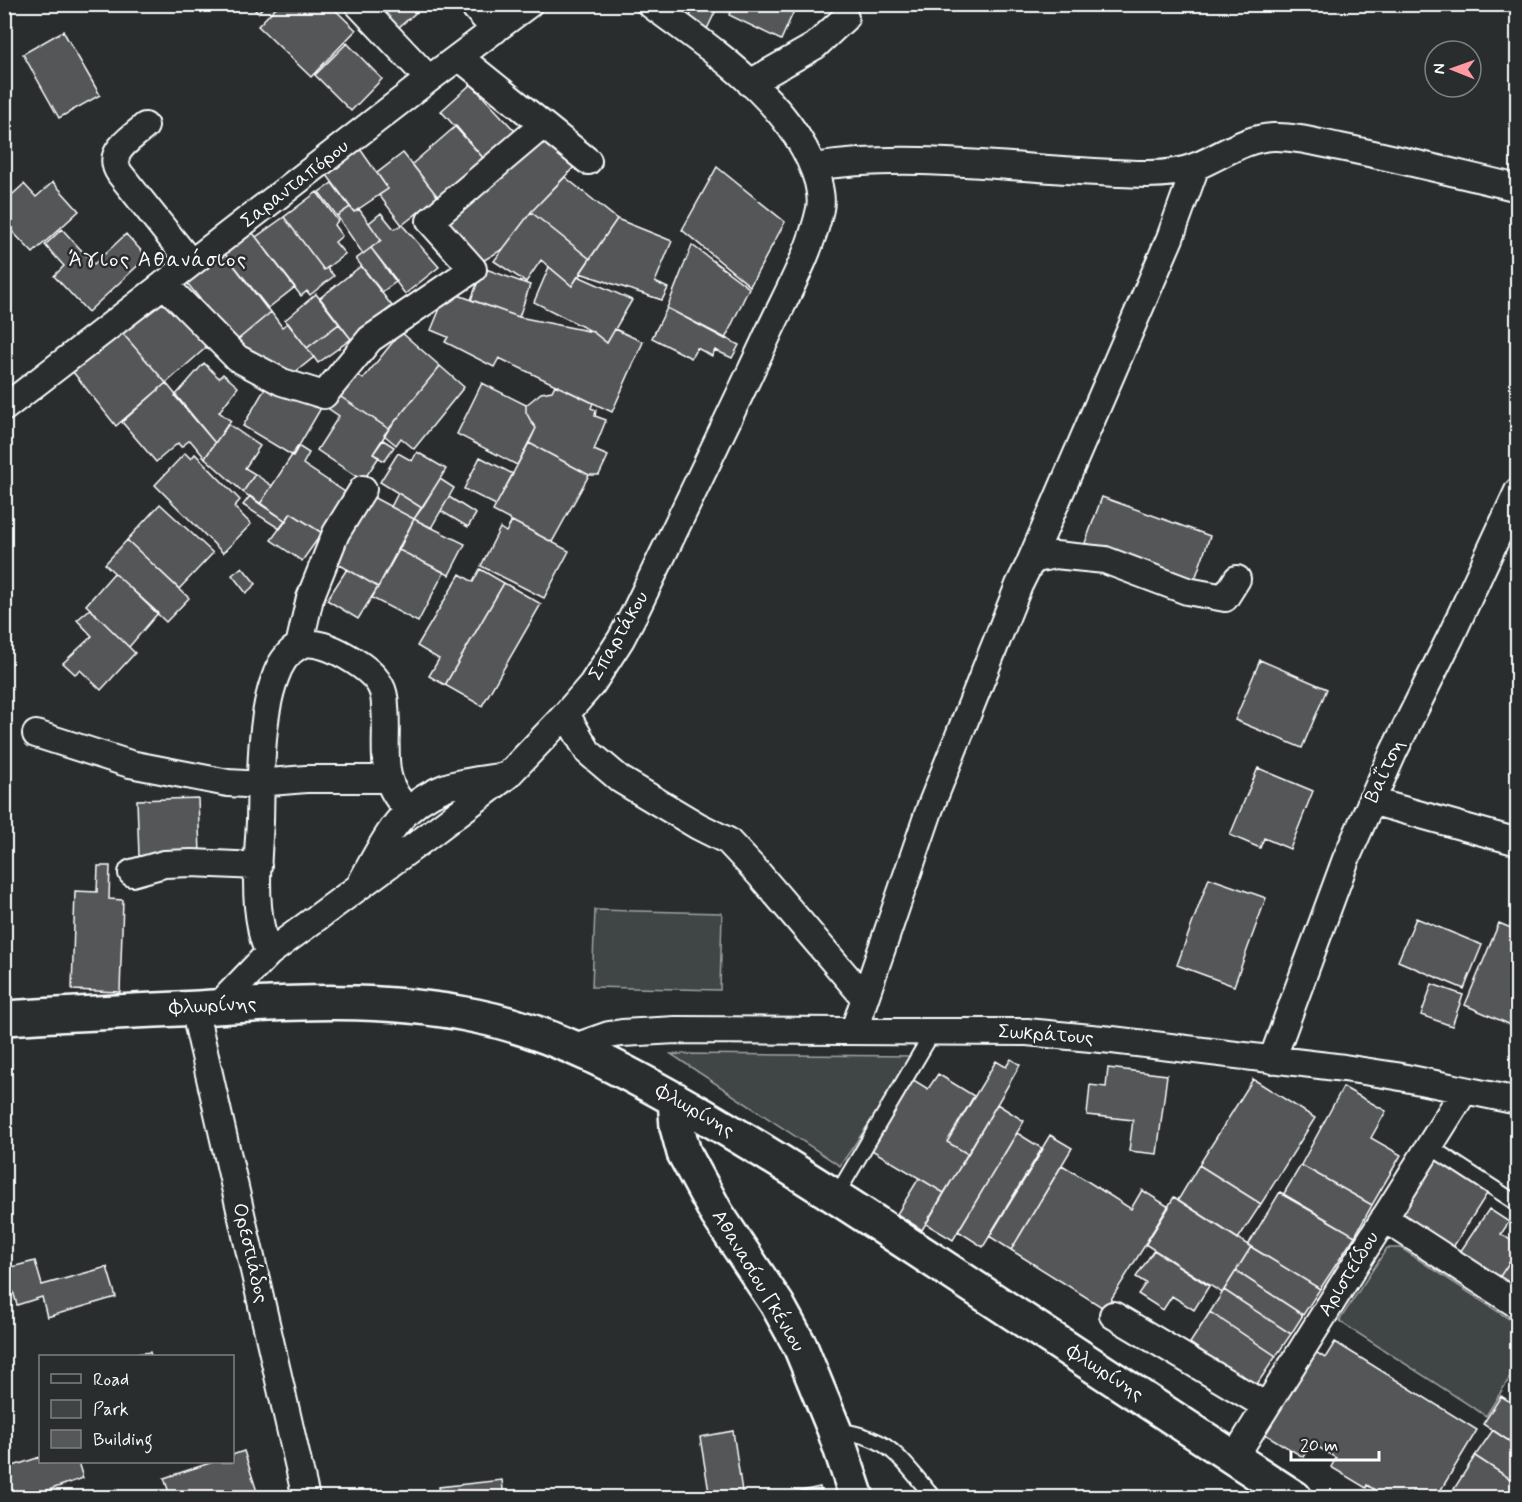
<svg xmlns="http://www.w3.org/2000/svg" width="1522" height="1502" font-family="Mynerve,sans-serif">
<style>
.green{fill:#414445;stroke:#a0a2a2;stroke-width:1.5}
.building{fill:#555758;stroke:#fff;stroke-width:1.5}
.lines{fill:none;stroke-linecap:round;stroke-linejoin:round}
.lane-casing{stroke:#fff;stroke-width:18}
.street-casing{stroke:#fff;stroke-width:30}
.secondary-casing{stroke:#fff;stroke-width:38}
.lane{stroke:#2a2d2e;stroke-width:14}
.street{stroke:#2a2d2e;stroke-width:26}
.secondary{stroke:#2a2d2e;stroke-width:33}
.labels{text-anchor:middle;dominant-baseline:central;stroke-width:5;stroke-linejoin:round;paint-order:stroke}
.street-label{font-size:20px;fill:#fff;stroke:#2a2d2e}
.neighbourhood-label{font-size:21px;letter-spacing:1.5px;fill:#fff;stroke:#2a2d2e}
</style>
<rect width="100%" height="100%" fill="#2a2d2e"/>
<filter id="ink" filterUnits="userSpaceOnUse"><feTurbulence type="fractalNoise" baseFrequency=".0167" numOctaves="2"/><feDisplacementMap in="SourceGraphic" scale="12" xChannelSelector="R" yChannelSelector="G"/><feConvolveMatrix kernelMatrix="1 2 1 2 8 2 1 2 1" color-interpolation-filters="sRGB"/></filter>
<g filter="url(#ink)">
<path class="green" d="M595,910l127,3 -2,77 -128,-3z
M671,1054l244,2 -75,110z
M1387,1248h14l116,76v42l-31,50 -147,-95z"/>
<path class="building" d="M249,4h17l-8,9z
M279,4h50l27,26 -45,47 -53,-51z
M368,4h58l-34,29z
M687,4h32l-13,27 -19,-9 7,-14z
M734,4h63l-16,36 -52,-25z
M63,31l37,64 -41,23 -36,-64z
M347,43l35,36 -31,32 -36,-36z
M471,84l44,47 -31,28 -43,-48z
M456,126l28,33 -46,38 -26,-33z
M537,134l38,32 -44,46 -28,37 -22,13 -36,-38z
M358,146l30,43 -34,23 -30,-41z
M403,153l35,44 -36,28 -23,-30 9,-6 -11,-16z
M717,167l68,55 -35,64 -68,-56z
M565,177l52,42 -27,40 -59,-47z
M53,182l26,29 -46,42 -29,-30v-21l20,-18 12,13z
M332,183l18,24 -13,9 -18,-24z
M317,192l21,29 -4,4 8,11 -7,6 10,12 -21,16 -40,-53z
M350,207l4,5 5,-3 22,31 -18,14 -26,-38z
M531,212l59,47 -18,27 -31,-26 -15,22 -32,-21z
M381,213l13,16 8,-4 37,42 -34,27 -34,-46 10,-8 -12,-17z
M284,217l40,53 3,-2 7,8 -24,19 -3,-4 -6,5 -45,-59z
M617,219l55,22 -17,41 13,6 -6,12 -82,-27z
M62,229l32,35 32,-30 21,23 -59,55 -34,-36 10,-10 -19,-21z
M253,233l42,54 -28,22 -42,-55z
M692,245l57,43 -24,51 -58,-31z
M371,248l26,33 -15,11 -26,-33z
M225,254l46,58 -36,30 -48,-59z
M361,266l31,40 -41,33 -31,-41z
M549,267l23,19 6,-10 54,24 -25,43 -14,-11 -59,-30z
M483,268l47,17 -11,32 -48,-17z
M161,289l48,56 -43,38 -49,-56z
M316,294l23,30 -32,24 -22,-28z
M446,294l10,4 2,-3 61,22 74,15 14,11 8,-14 28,13 -31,70 -113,-54 -5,9 -49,-25 3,-5 -17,-7z
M667,308l72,37 -7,13 -17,-8 -3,6 -15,-8 -6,10 -39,-20z
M271,312l11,15 6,-4 26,34 -30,24 -49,-39z
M339,324l12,15 -33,24 -11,-15z
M117,327l49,56 -50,43 -47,-59z
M401,332l39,34 -51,63 -51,-34 14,-26 11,10z
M204,363l15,15 4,-4 15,13 -19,25 12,9 -16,22 -40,-47z
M440,366l24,21 -50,62 -13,-11 -5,7 -12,-10z
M271,378l50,30 -28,48 -50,-30z
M166,383l49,60 -10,15 -15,-18 -9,7 -3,-4 -22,19 -34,-40z
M482,383l44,22v7l6,11 4,5 -19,37 -60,-31z
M555,385l38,18 -2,5 5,2 -1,6 11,4 -12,30 14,6 -9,19h-10l-60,-32 7,-15 -4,-5 -6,-11v-7l15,-12 11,-2z
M338,395l51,34 -16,25 6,3 -16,24 -46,-31 22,-34 -10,-7z
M228,424l32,22 -15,22 10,6 -12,18 -38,-34z
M383,440l11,7 -10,14 -11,-7z
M529,443l60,32 -37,67 -59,-31z
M298,446l11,7 -6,11 45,30 -26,39 -31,-20 -5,8 -26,-17z
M417,452l29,17 -24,39 -42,-26 18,-29 14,8z
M185,453l6,6 4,-5 45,46 -6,7 17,17 -28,29 -68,-68z
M480,457l33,17 -17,31 -32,-16z
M255,474l17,12 -12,18 -17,-12z
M440,479l14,9 -23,40 -17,-9z
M398,493l24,15 -8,11 -23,-12z
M369,495l45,24 -36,68 -45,-26z
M250,496l36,25 -6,8 -37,-24z
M449,497l27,17 -8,13 -27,-16z
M1102,497l108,39 -16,46 -109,-39z
M160,504l53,49 -34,36 -52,-49z
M291,513l31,20 -20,28 -31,-21z
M414,519l51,25 -16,31 -50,-25z
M512,521l57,30 -25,47 -63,-32 19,-38 6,4z
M127,540l62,58 -23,24 -61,-58z
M399,550l45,22 -26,50 -46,-24z
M242,567l14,17 -10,9 -14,-18z
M347,569l31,18 -20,32 -31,-19z
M480,569l24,14 -59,102 -16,-9 10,-17 -22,-13 43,-72 13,8z
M114,573l44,40 -29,34 -43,-42z
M504,583l37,21 -59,102 -37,-21z
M90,609l45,44 -34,37 -21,-20 -5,4 -12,-11 29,-27 -15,-16z
M1260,660l67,29 -25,59 -67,-28z
M1258,768l55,23 -23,58 -26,-11 -4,10 -30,-13z
M198,798l2,56 -61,2 -2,-56z
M98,866h12l-1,33 14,1 -3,92 -48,-2 3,-99 22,1z
M1209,878l57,20 -32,88 -57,-21z
M1416,918l66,27 -18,44 -66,-28z
M1499,923l19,8v97l-53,-23z
M1432,984l31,11 -11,31 -31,-11z
M1011,1059l9,6 -52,89 -21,-12 49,-81 10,6z
M1108,1068l59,7 -10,79 -28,-3 4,-31 -46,-5 3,-30 16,2z
M938,1074l36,22 -27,46 21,12 -24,39 -74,-44 42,-70 16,10z
M1253,1079l62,39 -54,86 -62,-39z
M1343,1087l43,24 -15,27 30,17 -29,50 -71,-40z
M997,1104l27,17 -71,119 -27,-16z
M1017,1133l26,16 -60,98 -25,-16z
M1050,1135l22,13 -61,102 -22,-14z
M1433,1153l57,36 -42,66 -57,-36z
M1062,1165l69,44 11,-19 27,17 -64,102 -94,-59z
M1199,1165l62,39 -23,35 -60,-39z
M1301,1165l71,40 -17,31 -72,-41z
M919,1178l25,15 -22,37 -25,-16z
M1280,1192l75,44 -35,53 -72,-44z
M1174,1197l77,50 -29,46 -77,-49z
M1489,1209l20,13 -8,12 17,11v4l-23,35 -39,-26z
M1251,1247l69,42 -17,26 -67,-44z
M1518,1249v50l-23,-15z
M1154,1250l55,36 -15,24 -22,-14 -9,14 -25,-16 8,-11 -10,-6z
M35,1261l7,24 65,-18 9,30 -69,20 -5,-20 -25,8 -4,-14 -9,2v-24z
M1236,1271l67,44 -12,19 -67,-44z
M1224,1290l67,44 -15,22 -66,-44z
M1210,1312l66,44 -21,31 -65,-44z
M1335,1342l142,88 -41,68h-10l-12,-8 -5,8h-22l-20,-13 -1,3 -35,-21 5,-9 -24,-15 -9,14 -48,-29 56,-79 14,9z
M150,1352l1,4h-30z
M1501,1396l17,11v40l-35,-23z
M1493,1430l25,17v37l-43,-28z
M733,1431l10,67h-33l-10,-61z
M244,1451l15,47h-88l-7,-20 49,-16h19v-7z
M1475,1456l43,28v14h-58l-8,-6z
M40,1457v5h38l5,16 -57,20h-14l-8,-22v-7z
M502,1480l2,18h-64l-1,-11z
M820,1487l2,11h-38v-3z"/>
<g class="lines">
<g class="lane-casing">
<path id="lane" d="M1429,1146l89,58
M836,1196l98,-166
M835,1429c12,3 25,5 37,10 25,9 44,39 62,59"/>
</g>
<g class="street-casing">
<path id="street" d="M358,4l71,75
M472,4l23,26
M459,57l129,104
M750,83l65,-37 30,-28
M145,126c-15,14 -40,26 -25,48l71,89
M813,167c112,-17 223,6 335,7 17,0 34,-2 49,-8 26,-11 48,-28 76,-29 22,-1 46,6 67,10 60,12 119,27 178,41
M164,284l73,74 45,24 42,13 46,-56 103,-70 -43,-48 113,-96
M4,408l425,-329 100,-75
M1029,565l141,-327 26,-72
M299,646l11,-48 26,-65 27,-44
M566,714l22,38 33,28 77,46 30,15 31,33 105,123
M36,734l94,30 98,19 17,1 61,-5h81
M1371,801l147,41
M132,873l32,-9 28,-1 66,3
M362,881c22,-40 37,-75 82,-93 18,-7 41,-8 60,-12
M269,953c-4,-9 -7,-17 -8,-26 -7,-34 -3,-71 -1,-105 1,-43 0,-104 15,-144 4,-12 12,-26 24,-32 13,-7 35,3 47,10 12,7 27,16 34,29 4,7 5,15 5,22 4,38 -9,74 23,102
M218,1006l51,-53 155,-114 83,-63 59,-62 26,-30 29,-45 14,-27c43,-89 87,-179 129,-269 19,-43 46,-87 56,-134 2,-9 0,-18 -2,-27 -22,-78 -106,-132 -168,-178
M194,1008l112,490
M854,1030l76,-222 89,-223 10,-20 7,-6 19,-4 50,5 82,31 38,7 12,-19
M572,1048l37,-13 13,-2 54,-3 351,2 85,8 232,28 52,8 122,25
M1272,1060l74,-201 48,-108 57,-115 67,-145
M1384,1218l134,87
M1113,1315l153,91
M1234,1458l230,-367"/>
</g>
<g class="secondary-casing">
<path id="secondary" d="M4,1018c65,-4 129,-7 194,-10 93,-6 186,-11 278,8 79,16 153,57 223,97 66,38 130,79 194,121 134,88 268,176 402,264
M675,1099l2,28 7,26 33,61 60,90 23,42 34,83 23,69"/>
</g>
<use href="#lane" class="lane"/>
<use href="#street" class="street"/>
<use href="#secondary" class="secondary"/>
</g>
</g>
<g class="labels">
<g class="street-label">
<text transform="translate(295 184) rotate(-38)">Σαρανταπόρου</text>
<text transform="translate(619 636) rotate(-60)">Σπαρτάκου</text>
<text transform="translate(1385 771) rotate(-65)">Βαΐτση</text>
<text transform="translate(213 1006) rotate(-3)">Φλωρίνης</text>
<text transform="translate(1046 1035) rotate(4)">Σωκράτους</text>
<text transform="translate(695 1111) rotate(30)">Φλωρίνης</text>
<text transform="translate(250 1253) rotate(77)">Ορεστιάδος</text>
<text transform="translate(1349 1274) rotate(-58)">Αριστείδου</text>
<text transform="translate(758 1281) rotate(59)">Αθανασίου Γκένιου</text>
<text transform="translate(1105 1373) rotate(33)">Φλωρίνης</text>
</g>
<g class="neighbourhood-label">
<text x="158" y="260">Άγιος Αθανάσιος</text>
</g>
</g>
<rect width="1522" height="1502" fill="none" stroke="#2a2d2e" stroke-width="24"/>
<rect x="12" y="12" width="1498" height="1478" fill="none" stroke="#fff" stroke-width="2" filter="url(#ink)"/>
<rect x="39" y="1355" width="195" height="108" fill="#2a2d2e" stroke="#7f8182" stroke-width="1.5"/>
<rect x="51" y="1374" width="30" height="9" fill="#2a2d2e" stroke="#7f8182" stroke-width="1.5"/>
<text x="93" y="1385" font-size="18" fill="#ffffff">Road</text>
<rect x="51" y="1400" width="30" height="18" fill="#414445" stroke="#7f8182" stroke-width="1.5"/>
<text x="93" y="1415" font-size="18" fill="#ffffff">Park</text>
<rect x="51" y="1430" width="30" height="18" fill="#555758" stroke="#7f8182" stroke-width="1.5"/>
<text x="93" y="1445" font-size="18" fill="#ffffff">Building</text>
<g transform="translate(1453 69) rotate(271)"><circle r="28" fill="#2a2d2e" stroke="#7f8182" stroke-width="1.5"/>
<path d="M0-4.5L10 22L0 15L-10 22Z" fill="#ff9aa2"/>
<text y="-9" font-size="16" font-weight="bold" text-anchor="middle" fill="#ffffff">N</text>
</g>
<path d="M1291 1451v9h88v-9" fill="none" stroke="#ffffff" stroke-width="3"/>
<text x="1300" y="1451" font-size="18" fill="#ffffff" stroke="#2a2d2e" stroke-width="4.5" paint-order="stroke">20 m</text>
</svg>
